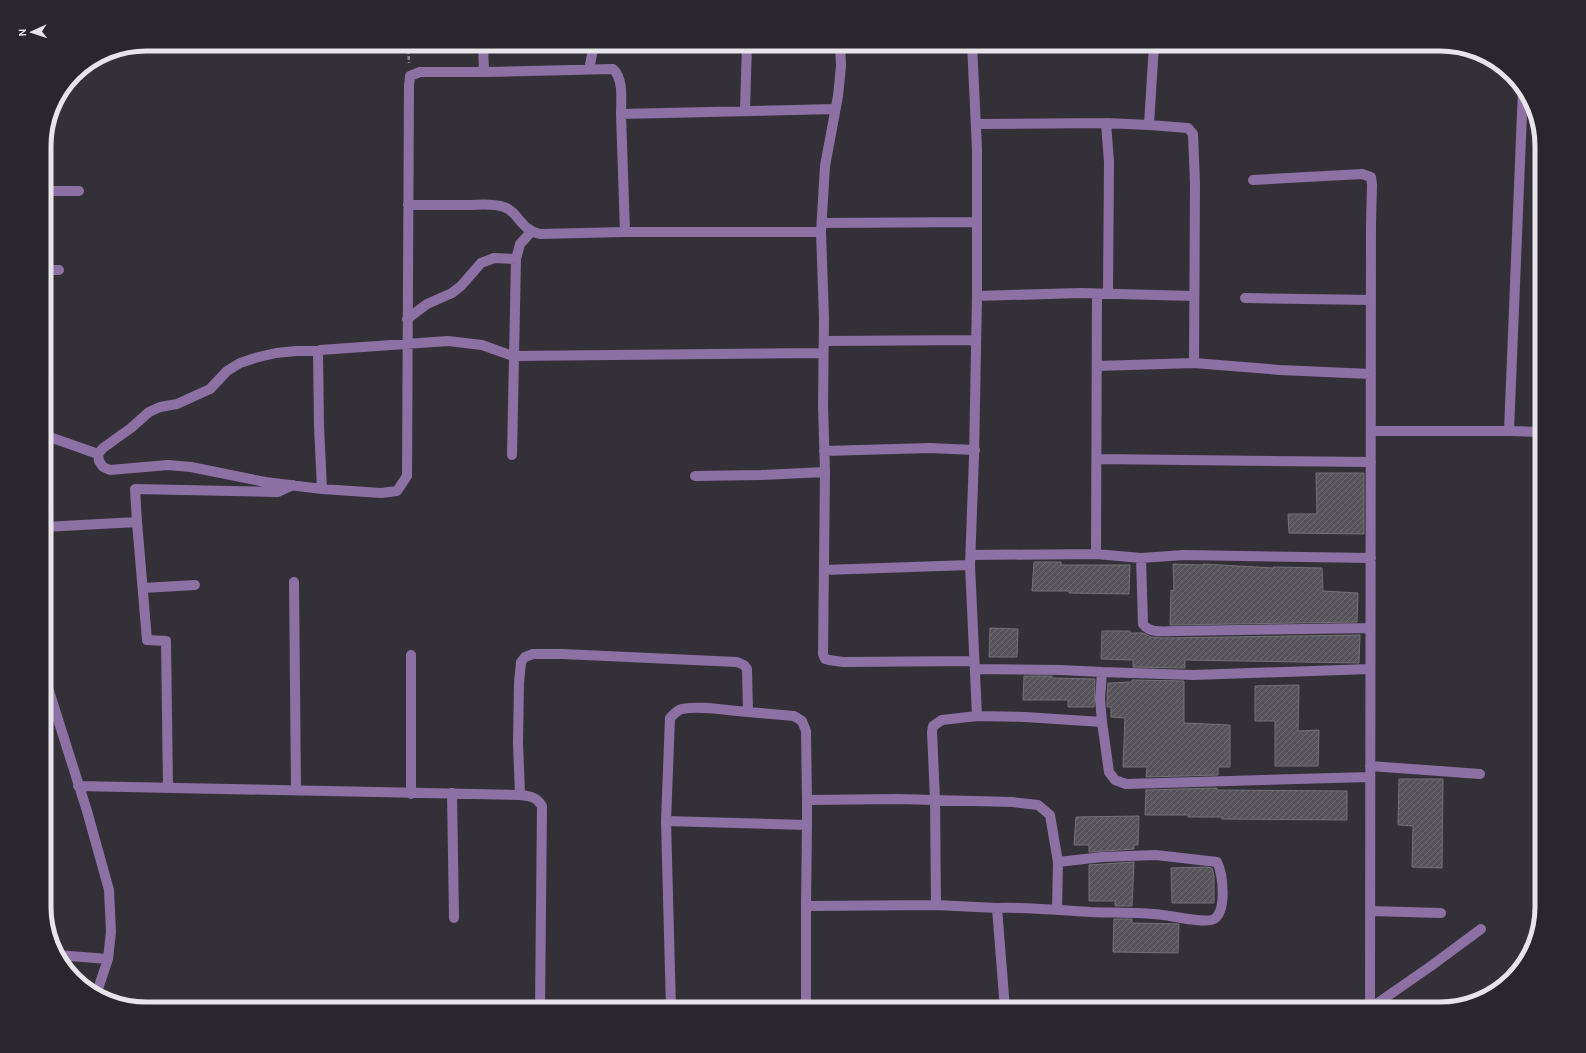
<svg xmlns="http://www.w3.org/2000/svg" width="1586" height="1053" font-family="Karla,sans-serif">
<style>
.building{fill:url(#building-hatch);stroke:#757179}
.lines{fill:none;stroke-linecap:round;stroke-linejoin:round}
.path{stroke:#868389;stroke-width:2.5;stroke-dasharray:4 2;stroke-linecap:butt}
.minor{stroke:#8d70a4;stroke-width:10}
.rim{fill:none;stroke:#e7e5ea;stroke-width:5}
</style>
<defs>
<pattern id="building-hatch" width="6" height="6" patternUnits="userSpaceOnUse"><rect width="6" height="6" fill="#57535a"/><path d="M-1 1l2-2M0 6l6-6M5 7l2-2" fill="none" stroke="#6f6c72"/></pattern>
</defs>
<rect width="100%" height="100%" fill="#343037"/>
<path class="building" d="M1316,473h48v61l-75,-1 -1,-19h29z
M1034,562h27v3h69l-1,29 -60,-1v-2h-37z
M1173,564l30,1v-1l70,4v-1l49,1 1,23 35,2 -1,29 -187,3 1,-35 3,1z
M990,628l28,1 -1,28h-28z
M1102,631h28v2h13l8,4 11,1 198,-3 -1,28 -174,-3v8l-52,-1v-7l-32,-1z
M1024,676h28v2l43,1 -1,28h-26v-7h-45z
M1132,680l52,1v42l46,2v42h-12v8l-72,2 1,-10h-24l2,-49 -14,-1v-10h-4v-8l1,-16 24,-1z
M1299,685l-1,46 21,-1 -1,36h-43v-45h-20v-35z
M1399,779h44l-1,89 -30,-1 1,-41 -15,-1z
M1217,788v2l130,1v29l-125,-1v-2h-34l1,-2h-44l1,-25z
M1139,816l-1,29h-4v4l-45,3v-7h-15l2,-28z
M1134,862l-2,44h-17v-5h-26v-36z
M1206,867l6,1 2,8v27h-42l-1,-35z
M1114,919h18v4l47,1 -1,29 -65,-1z"/>
<g class="lines">
<path class="path" d="M408,44l1,19"/>
<path class="minor" d="M483,44l1,28
M972,44l5,105v147l-3,161 -4,108 7,151 -35,4 -9,6 -1,6 3,67 1,106 61,3 8,101
M1154,44l-5,81 39,3 5,6 2,50 -1,179 86,7 91,4
M589,70l5,-26
M1523,89l-14,342 33,1
M745,110l2,-66
M1106,123l3,39 -1,132
M976,124l130,-1 43,2
M1253,180l109,-6 9,3 1,7 -1,40 -1,784
M44,191h35
M408,205c19,0 39,0 59,0 12,0 25,-2 37,2 15,5 15,22 36,27l85,-2
M822,223l155,-1
M821,232h-196l-4,-118 214,-5
M44,270h15
M977,296l104,-3 113,3
M1245,298l126,2
M407,319l20,-15 25,-11 9,-7 20,-23 13,-5 22,1 4,-15 11,-12
M824,341l152,-1
M318,351h-22l-20,2 -21,5 -15,5 -13,8 -17,18 -33,15 -17,3 -11,5 -18,16 -28,20 -5,6 1,7 4,6 7,3 58,-5 23,2 74,15 57,7 59,4 16,-2 10,-15 2,-391 1,-9 10,-4h64l129,-3c11,10 8,32 8,45
M1097,366l97,-3
M1371,431h138
M44,435l54,19
M824,451l106,-3 45,2
M512,455l4,-196
M1097,459l274,3
M825,472l-2,182 2,5 4,1 14,2 131,-1
M695,476l66,-1 64,-3 -2,-67 1,-87 -3,-86 4,-66 13,-70 3,-30 -1,-22
M322,489l-3,-63 -1,-74 2,-2 128,-9 34,4 31,11 310,-3
M137,522l10,118 19,1 2,146
M44,527l93,-5 -2,-33 143,3 15,-7
M1096,554l45,4 43,-3 187,3
M971,555l125,-1 1,-260
M1141,558l2,66c7,10 21,7 32,7l195,-3
M824,570l146,-5
M294,582l2,208
M143,588l52,-3
M411,655v139
M975,669l86,1 41,2
M1370,669l-177,6 -91,-3 -2,27 2,23 7,50 6,8 11,4 244,-7
M44,675l43,136 22,79 2,42 -3,27 -10,30 -1,5
M748,712c-20,-1 -46,-7 -66,-3 -5,1 -8,5 -12,9l-4,103 141,4v-25
M977,716l48,1 77,5
M1370,766l110,8
M78,786c148,3 295,6 442,9 10,1 17,2 22,11l-2,203
M452,793l2,125
M520,795l-2,-52 1,-60 2,-21 4,-5 8,-3h29l175,8 7,3 3,4 1,43 46,4 8,5 4,10 1,69 90,-1 115,3 26,3 12,10 8,47
M666,821l5,188
M807,825l-1,81 130,-1
M806,906v103
M997,908c31,-1 62,2 93,4 25,1 49,0 73,3 11,1 42,9 51,4 13,-8 9,-45 3,-57l-61,-7 -54,2 -44,5 -1,48
M1370,911l71,2
M57,955l51,4
M146,1009h3
M1369,1009l62,-43 50,-37"/>
</g>
<path d="M0 0H1586V1053H0ZM146 51H1440A95 95 0 0 1 1535 146V907A95 95 0 0 1 1440 1002H146A95 95 0 0 1 51 907V146A95 95 0 0 1 146 51Z" fill="#2a262d" fill-rule="evenodd"/>
<path class="rim" d="M146 51H1440A95 95 0 0 1 1535 146V907A95 95 0 0 1 1440 1002H146A95 95 0 0 1 51 907V146A95 95 0 0 1 146 51Z"/>
<g transform="translate(32 32) rotate(267)" stroke="#2a262d" stroke-width="3" paint-order="stroke">
<path d="M0-3L7 15L0 10L-7 15Z" fill="#e7e5ea"/>
<text y="-6" font-size="11" font-weight="bold" text-anchor="middle" fill="#e7e5ea">N</text>
</g>
</svg>
